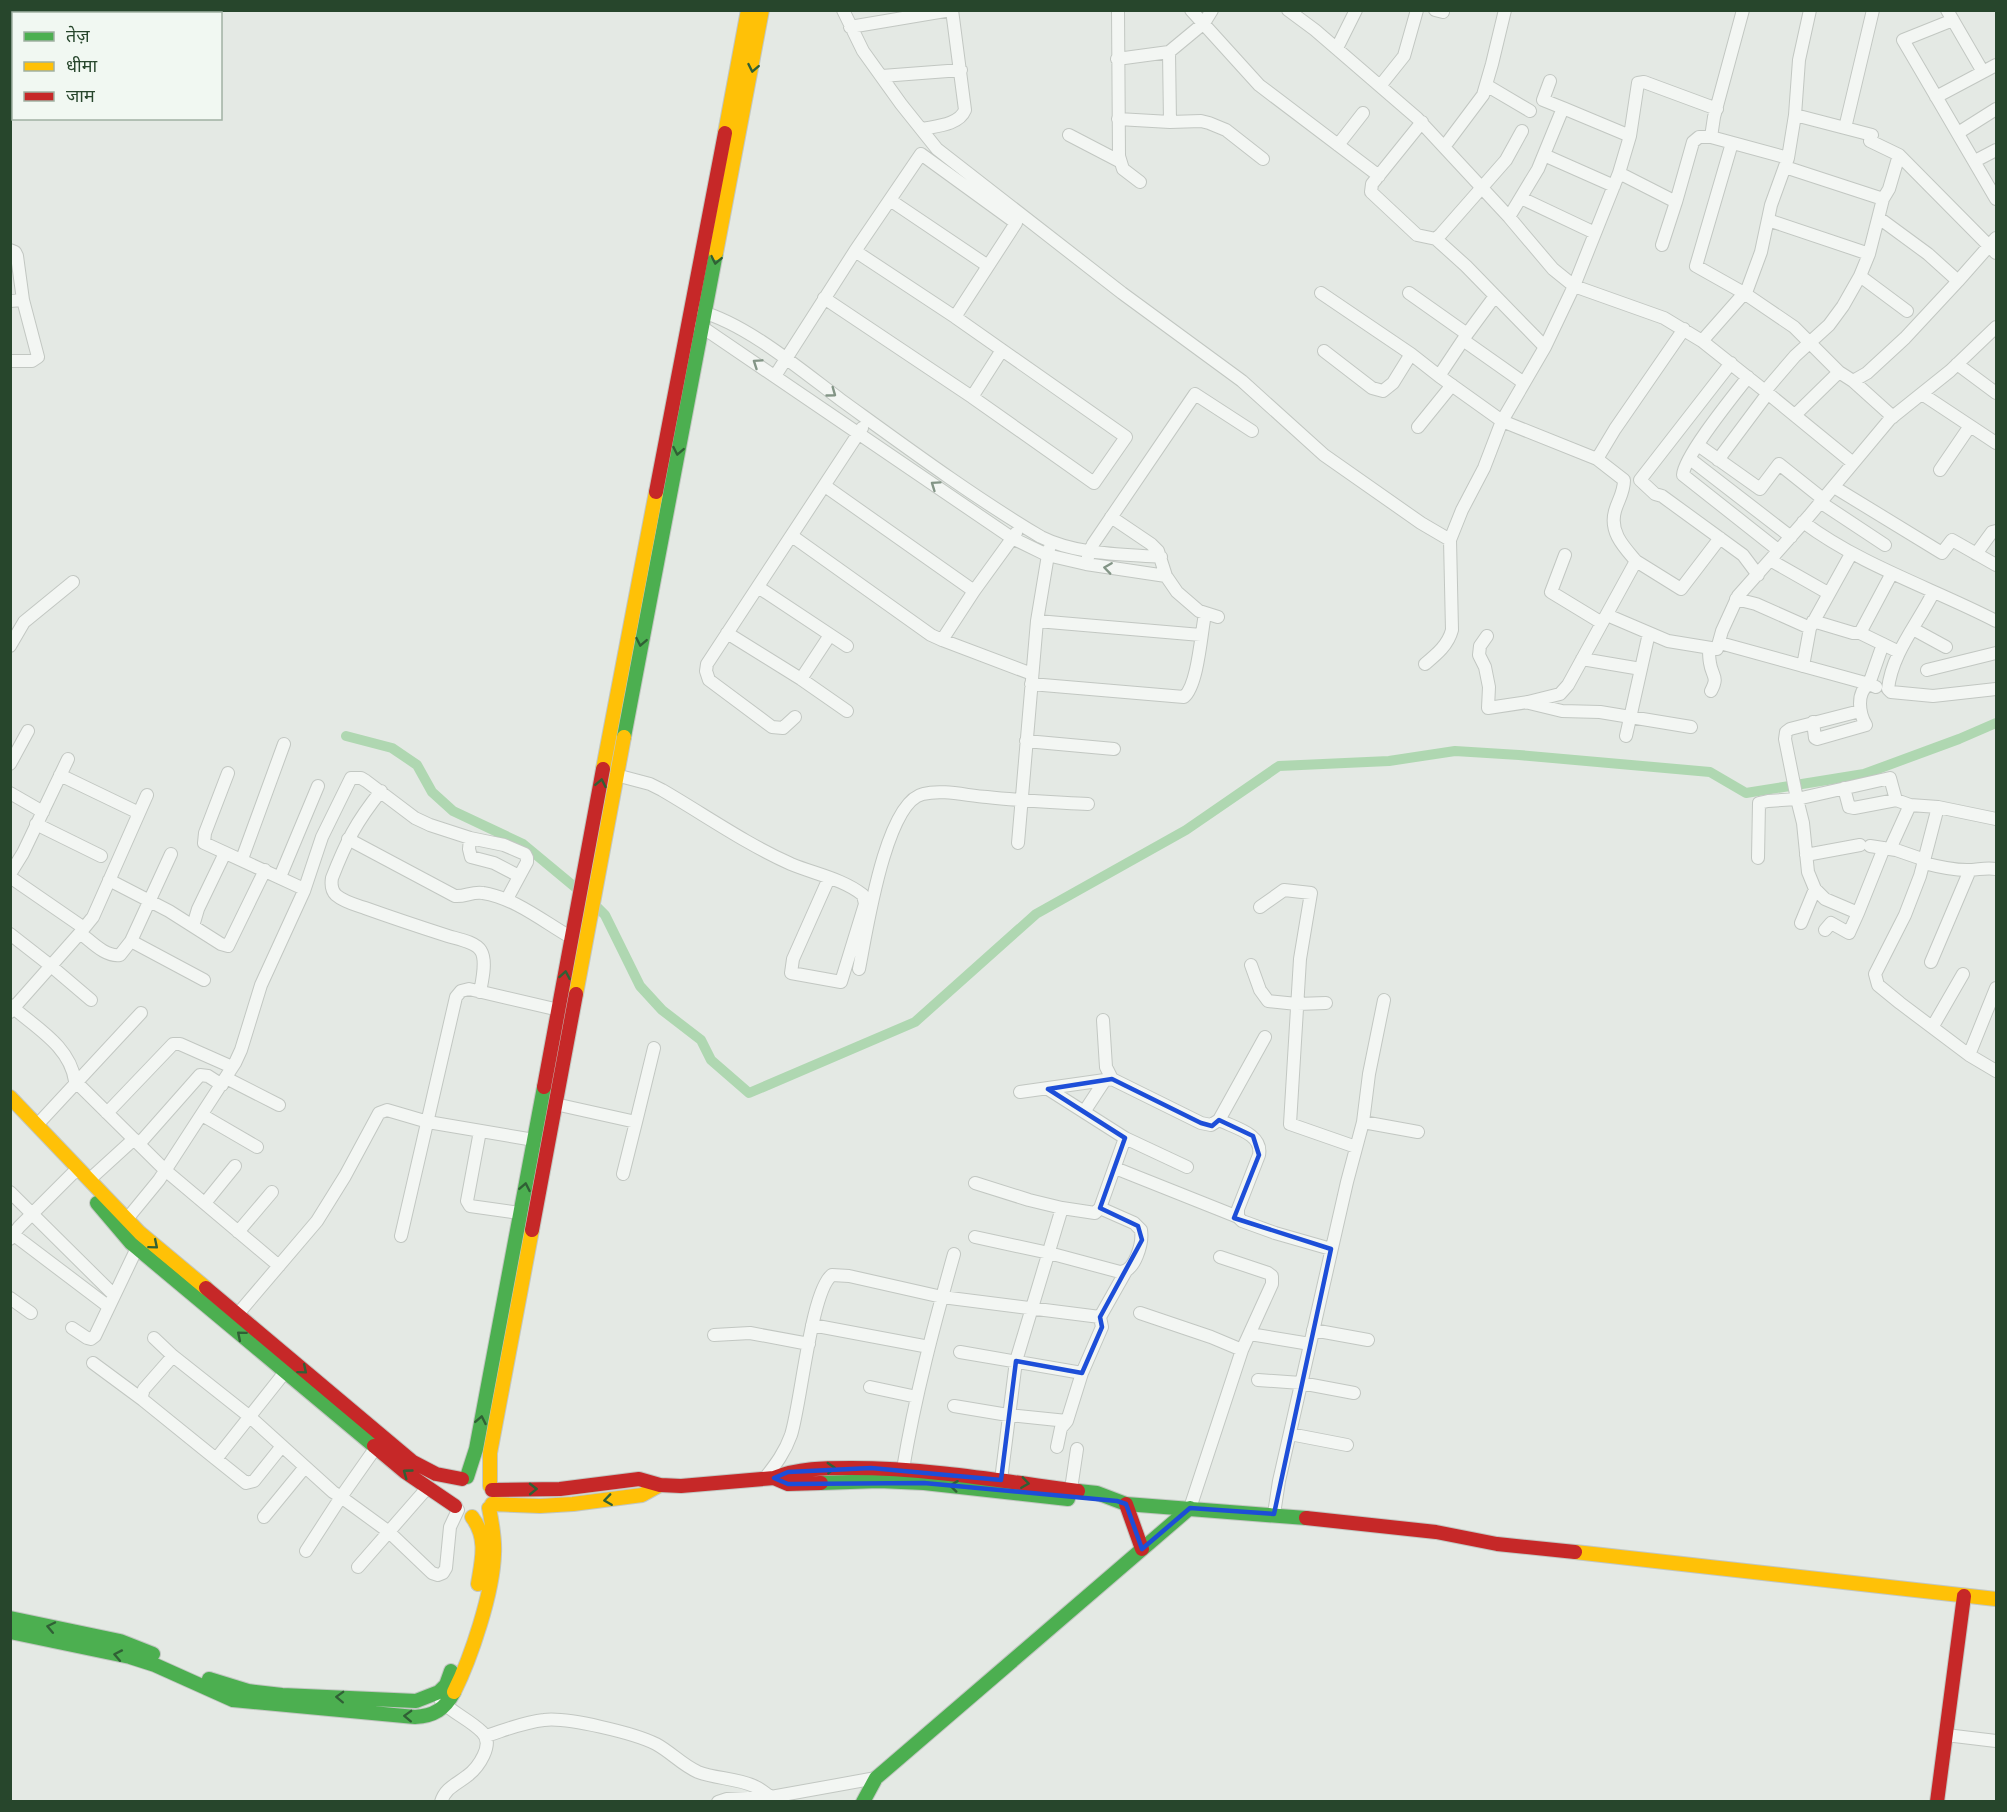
<svg xmlns="http://www.w3.org/2000/svg" width="2007" height="1812" font-family="'Archivo Narrow','Noto Sans Devanagari',sans-serif">
<style>
.lines{fill:none;stroke-linecap:round;stroke-linejoin:round}
.canal{stroke:#afd7b1;stroke-width:10}
.street-casing{stroke:#c2c7c2;stroke-width:14}
.fast-casing{stroke:#c2c7c2;stroke-width:16}
.slow-casing{stroke:#c2c7c2;stroke-width:16}
.jam-casing{stroke:#c2c7c2;stroke-width:16}
.street{stroke:#f3f6f3;stroke-width:12}
.fast{stroke:#4caf50;stroke-width:14}
.slow{stroke:#ffc107;stroke-width:14}
.jam{stroke:#c62828;stroke-width:14}
.oneway{stroke:#306035}
.oneway2{stroke:#839586}
.marked{fill:none;stroke:#1d4ed8;stroke-width:4.5;stroke-linejoin:round}
</style>
<rect width="100%" height="100%" fill="#e4e9e4"/>
<g class="lines">
<path class="canal" d="M346,736l46,12 25,17 15,27 21,19 70,33 53,44
M597,907l8,8 35,71 22,24 39,30 10,20 38,33 166,-71 121,-108 150,-84 93,-64 110,-5 66,-10 64,4 191,17 36,21 118,-19 95,-35 37,-16"/>
<g class="street-casing">
<path id="street" d="M28,10l1,4
M843,10l20,41 38,53 36,45 185,144 120,88 82,74 97,68 29,17
M1118,10l1,146 4,13 17,13
M1191,10l68,75 120,91
M1288,10l27,20 102,88 92,99 44,52 21,17 45,-113 11,-37 -67,-28 -25,61 -29,48
M1435,10l8,2
M1743,10l-29,107 -3,20 77,21
M1947,10l36,62 13,-7
M1953,20l-50,20 93,159
M850,27l101,-17
M1337,48l19,-38
M1169,52l1,70
M1117,59l52,-7 35,-29 8,-13
M882,76l79,-6
M1550,81l-7,19 20,8
M1486,85l44,26
M1380,86l24,-30 13,-46
M1936,97l47,-25
M1795,115l77,20
M1118,119l52,3 31,-1 8,2 17,7 37,29
M1422,122l-50,62 -1,8 46,43 19,4 5,-5 65,-74 16,-29
M1845,128l28,-118
M922,129c14,-3 37,-4 43,-19l-13,-100
M1958,133l38,-24
M1069,135l50,26
M1630,136l8,-53 6,-1 73,27
M1870,141l29,14 97,98
M1732,143l-36,123 48,27 50,34 45,45 -44,43
M1338,145l25,-32
M1444,147l39,-52 9,-31 13,-54
M1544,155l70,31
M1975,161l21,-11
M1785,167l98,32 -14,55 -9,22 -17,30 -14,19 -34,31 -30,35 -63,-50 45,-51 14,-38 10,-47 17,-47 7,-43 4,-55 11,-50
M1619,173l57,29 17,-60 6,-5h12
M1521,198l74,35
M1883,199l6,-10 10,-34
M890,200l98,66
M1768,220l101,34
M1436,239l30,27 79,81 29,-61 90,32 38,23
M1662,245l14,-43
M10,250l5,2 2,4 6,44 15,57 -6,4h-22
M1860,276l47,35
M1958,281l38,-43
M1321,293l90,61 28,22 28,-42
M1409,293l58,41 28,-38
M824,298l148,99 122,86 32,-46 -171,-120
M10,301l13,-1
M699,311c48,13 102,59 142,89 65,47 131,96 200,137 36,18 81,17 120,20
M695,326l7,1 310,211 35,17 39,9 80,12
M1463,340l61,43
M1324,351l48,37 11,3 10,-8 18,-29
M1731,363l-91,117 15,14 7,2 81,59 15,20
M1957,364l39,29
M1839,372l14,9 14,-8 38,-35 53,-57 -30,-27 -49,-36
M775,376l80,-125 66,-97 95,69 -61,94 -100,-66
M1439,376l63,45 43,-74
M1748,377c-14,18 -64,79 -65,98l95,75
M1853,381l40,36
M1765,391l88,72
M1922,394l74,49
M972,397l30,-47
M1418,427l34,-42
M1698,445l62,44 19,-25 44,35
M1597,459l18,-30 69,-100
M1690,459l101,78
M1718,460l50,-67
M1940,470l30,-44
M825,486l149,105 42,-58
M1834,487l108,66 10,-13 44,25
M1820,502l65,43
M1111,517l40,27 7,7 8,25 11,16 22,19 19,6
M1803,522c59,44 129,66 193,99
M792,536l139,99 11,5
M1976,554l16,-22 4,-1
M1565,555l-14,37 51,31
M1088,557l5,-13 102,-150 57,37
M1770,560l58,33
M1892,573l-32,60 39,19
M758,587l89,59
M974,591l-32,49 90,34
M1933,593c-16,32 -41,60 -45,96l3,3 42,4 63,-7
M1736,599l20,5 54,24
M1607,615l61,26 49,8 5,-18 16,-35 71,-80 81,-97 60,-48 46,-44
M1037,621l164,14
M1813,621l40,12h7
M1913,629l33,18
M727,633l74,46 29,-44
M1487,636l-7,10 -1,9 6,12 4,20 -1,21 40,-6 32,-8 8,-9 68,-124 45,28 39,-51
M1720,643l149,41c-13,9 -10,29 -3,41l-49,14 -2,-1 -2,-16
M10,646l14,-24 49,-40
M1709,648c0,5 0,10 1,15 2,14 9,13 1,28
M1582,659l59,10
M1425,664c12,-10 23,-19 27,-34l-2,-90 12,-30 22,-42 18,-47 95,38 27,21c0,13 -6,20 -9,31 -6,21 9,36 21,50
M1803,666l7,-38 41,-74
M1927,670l69,-17
M801,679l46,32
M1031,684l153,13c14,-12 17,-63 21,-83
M1876,687l-7,-3 14,-40
M1529,703l33,8 38,1 91,15
M795,717l-12,11 -11,-1 -63,-47 -3,-9 1,-7 155,-236
M1626,736l23,-103
M1026,741l88,8
M10,764l18,-33
M228,773l-23,60 -1,10 100,46
M60,775l79,38
M616,775l34,9 12,6c43,25 84,54 129,74 24,10 52,15 72,31l2,9 -24,78 -50,-9 2,-14 36,-81
M1844,788l5,19 5,1 42,-8
M381,791c-25,31 -35,51 -49,87 -1,6 -1,12 4,17 8,7 20,10 29,13 28,10 55,19 83,28 10,3 28,6 33,15 6,10 1,30 -1,41
M10,793l33,19
M1938,807l58,12
M36,824l65,32
M470,838l-1,11 2,8 23,6 25,13
M348,839l107,57c10,1 18,-5 28,-3 32,5 61,29 89,45
M1018,843l19,-222 12,-72
M1870,846l26,4 29,10
M1884,848l-26,65 -33,-14 -10,-10 -7,-17 -5,-49 -6,-24 93,-21 6,22 14,5 28,2 -18,69 -15,39 -30,59 3,11 22,18 69,52 27,16
M1890,849l20,-44
M1806,855l54,-10
M1758,858l1,-55 9,-2 29,-2 -12,-60 1,-7 4,-3 70,-18
M242,859l42,-115
M1924,863c15,4 28,7 43,7 11,0 19,-3 29,-1
M10,874l13,-21 45,-94
M10,877l74,51
M280,877l38,-91
M109,880l60,31 52,33 7,2 37,-76
M1260,907l24,-17 27,3 -11,66 -10,165 66,23
M1801,923l14,-34
M193,926l5,-17 27,-56
M1825,930l6,-7 18,10 9,-20
M80,933c12,9 25,24 40,22l11,-14 40,-87
M10,934l41,32 40,34
M131,941l73,39
M1931,962l39,-92
M1251,965l9,25 8,11 29,3 29,-1
M859,969c7,-34 26,-167 64,-175 20,-5 45,2 64,3 34,4 67,5 101,7
M10,1005c26,23 60,41 65,76l90,89 114,96
M10,1012l70,-79 13,-16 54,-122
M1103,1020l3,47 6,12 89,44 10,2 8,-5 46,-83
M1933,1026l30,-52
M1969,1055l27,-67
M226,1078l53,27
M1048,1089l77,49
M1020,1092l92,-13
M555,1104l81,18 18,-74
M1084,1112l21,-32
M107,1113l66,-69h7l52,23
M202,1115l55,32
M1219,1120c16,8 44,14 40,35l-21,54v8l4,4 33,12 56,16
M1363,1122l55,10
M37,1125l104,-112
M480,1131l-13,70 3,5 50,7
M139,1144l61,-69 8,1 14,9
M1115,1168l123,49
M623,1174l13,-52
M89,1180l45,-41
M975,1183l54,17 33,8
M10,1192l104,103
M205,1203l30,-37
M127,1219l32,-39 76,-117 6,-13 20,-65 43,-94 18,-54 29,-59h10l5,3 49,37 15,7 40,13 34,7 21,9 2,4v4l-20,37
M10,1232l99,75
M238,1232l34,-40
M401,1236l55,-239 5,-6 8,-2 90,21
M975,1237l74,16 71,19c15,0 23,-29 21,-42l-7,-7 -34,-15
M10,1239l9,-12 53,-53 7,-4
M10,1298l21,15
M1140,1313l71,24 31,13
M237,1315l80,-94 28,-45 34,-63 8,-3 41,12 106,18
M812,1325l117,22
M72,1328l15,10 4,1 4,-3 42,-88
M1313,1330l55,10
M1250,1334l60,10
M714,1335l36,-2 59,11
M154,1338l19,18 77,61 83,75 8,5 38,-54
M960,1352l122,21
M173,1356l-29,33 -2,6 1,5 73,59 69,-87
M93,1363l50,37
M1258,1380l43,3 53,10
M870,1387l47,10
M954,1406l54,9 59,6
M1290,1434l57,11
M1057,1447l4,-19 6,-7 15,-48 20,-46 -2,-10 26,-46
M216,1459l30,24 8,-2 28,-35
M903,1469c12,-73 31,-144 51,-215
M765,1478c11,-14 20,-26 26,-43 10,-31 20,-145 41,-160l17,1 93,21 158,20
M1001,1480l15,-119 46,-153 33,5 5,-5 25,-70 62,29
M1071,1489l6,-40
M1190,1508l52,-158 30,-66v-8l-4,-3 -48,-16
M1274,1514l5,-33 68,-299 16,-60 6,-48 15,-74
M264,1517l41,-50
M306,1551l35,-54 48,35 43,41 6,2 5,-2 3,-5 4,-41 8,-17
M358,1567l70,-80
M441,1701c12,12 29,19 41,31 13,12 -4,36 -15,44 -10,8 -22,12 -26,26
M1946,1735l50,6
M486,1736c19,-6 38,-14 58,-16 23,-3 90,13 112,24 15,8 26,21 42,28 18,7 40,6 58,15 5,2 10,7 15,10
M718,1802l9,-3 44,-2 105,-19"/>
</g>
<g class="fast-casing">
<path id="fast" d="M624,737l92,-484
M97,1203l34,40 243,203
M467,1477l9,-28 68,-362
M821,1483l58,-2 45,2 144,16
M1078,1491l19,2 29,11 180,14
M10,1618l110,23 33,13
M10,1632l120,25 25,8 78,35 182,17c19,-1 30,-8 39,-25
M209,1679l39,12 34,4 134,6 23,-9 7,-7 5,-14
M863,1802l13,-24 314,-270"/>
</g>
<g class="slow-casing">
<path id="slow" d="M725,133l23,-123
M716,253l46,-243
M603,769l53,-277
M576,994l48,-257
M10,1097l130,136 66,55
M490,1486v-33l42,-223
M492,1504l48,2 33,-2 69,-9 18,-10
M472,1517c16,21 10,43 6,67
M1575,1552l421,47
M454,1692c17,-34 39,-100 40,-138 1,-15 -2,-31 -5,-46"/>
</g>
<g class="jam-casing">
<path id="jam" d="M656,492l69,-359
M544,1087l59,-318
M532,1230l44,-236
M206,1288l207,174 23,12 26,5
M374,1446l31,26 50,34
M774,1478c24,-10 51,-10 77,-10 76,0 152,13 227,23
M492,1490l68,-1 79,-10 21,6 21,1 93,-8 14,6 33,-1
M1126,1504l16,45
M1306,1518l130,14 61,12 78,8
M1937,1802l27,-206"/>
</g>
<use href="#street" class="street"/>
<use href="#fast" class="fast"/>
<use href="#slow" class="slow"/>
<use href="#jam" class="jam"/>
</g>
<defs><path id="oneway-chevron" d="M-2-3.5L2.5 0L-2 3.5" fill="none" stroke-width="1.6" stroke-linecap="round" stroke-linejoin="round" transform="scale(1.5)"/></defs>
<g class="oneway">
<use href="#oneway-chevron" transform="translate(753 68) rotate(101)"/>
<use href="#oneway-chevron" transform="translate(716 260) rotate(101)"/>
<use href="#oneway-chevron" transform="translate(678 451) rotate(101)"/>
<use href="#oneway-chevron" transform="translate(641 642) rotate(101)"/>
<use href="#oneway-chevron" transform="translate(601 783) rotate(-79)"/>
<use href="#oneway-chevron" transform="translate(565 975) rotate(-80)"/>
<use href="#oneway-chevron" transform="translate(525 1187) rotate(-79)"/>
<use href="#oneway-chevron" transform="translate(154 1245) rotate(40)"/>
<use href="#oneway-chevron" transform="translate(241 1335) rotate(-140)"/>
<use href="#oneway-chevron" transform="translate(303 1370) rotate(40)"/>
<use href="#oneway-chevron" transform="translate(481 1420) rotate(-79)"/>
<use href="#oneway-chevron" transform="translate(831 1468) rotate(-3)"/>
<use href="#oneway-chevron" transform="translate(407 1473) rotate(-144)"/>
<use href="#oneway-chevron" transform="translate(1025 1483) rotate(8)"/>
<use href="#oneway-chevron" transform="translate(954 1486) rotate(-173)"/>
<use href="#oneway-chevron" transform="translate(533 1489) rotate(-1)"/>
<use href="#oneway-chevron" transform="translate(608 1500) rotate(172)"/>
<use href="#oneway-chevron" transform="translate(51 1627) rotate(-168)"/>
<use href="#oneway-chevron" transform="translate(118 1655) rotate(-169)"/>
<use href="#oneway-chevron" transform="translate(340 1697) rotate(-178)"/>
<use href="#oneway-chevron" transform="translate(408 1716) rotate(-178)"/>
</g>
<g class="oneway2">
<use href="#oneway-chevron" transform="translate(757 363) rotate(-146)"/>
<use href="#oneway-chevron" transform="translate(832 393) rotate(36)"/>
<use href="#oneway-chevron" transform="translate(935 485) rotate(-145)"/>
<use href="#oneway-chevron" transform="translate(1108 568) rotate(-172)"/>
</g>
<path class="marked" d="M1112,1079l89,44 11,3 7,-6 34,16 6,19 -25,63 97,31 -57,265 -84,-6 -48,41 -16,-45 -9,-3 -193,-18 -136,1 -14,-6 14,-6 83,-4 130,12 15,-119 66,12 20,-46 -2,-10 42,-77 -4,-14 -38,-18 25,-70 -77,-49z"/>
<rect width="2007" height="1812" fill="none" stroke="#27462c" stroke-width="24"/>
<rect x="12" y="12" width="210" height="108" fill="#f1f8f2" stroke="#a0b1a3" stroke-width="1.5"/>
<rect x="24" y="32" width="30" height="9" fill="#4caf50" stroke="#a0b1a3" stroke-width="1.5"/>
<text x="66" y="42" font-size="18" fill="#27462c">तेज़</text>
<rect x="24" y="62" width="30" height="9" fill="#ffc107" stroke="#a0b1a3" stroke-width="1.5"/>
<text x="66" y="72" font-size="18" fill="#27462c">धीमा</text>
<rect x="24" y="92" width="30" height="9" fill="#c62828" stroke="#a0b1a3" stroke-width="1.5"/>
<text x="66" y="102" font-size="18" fill="#27462c">जाम</text>
</svg>
